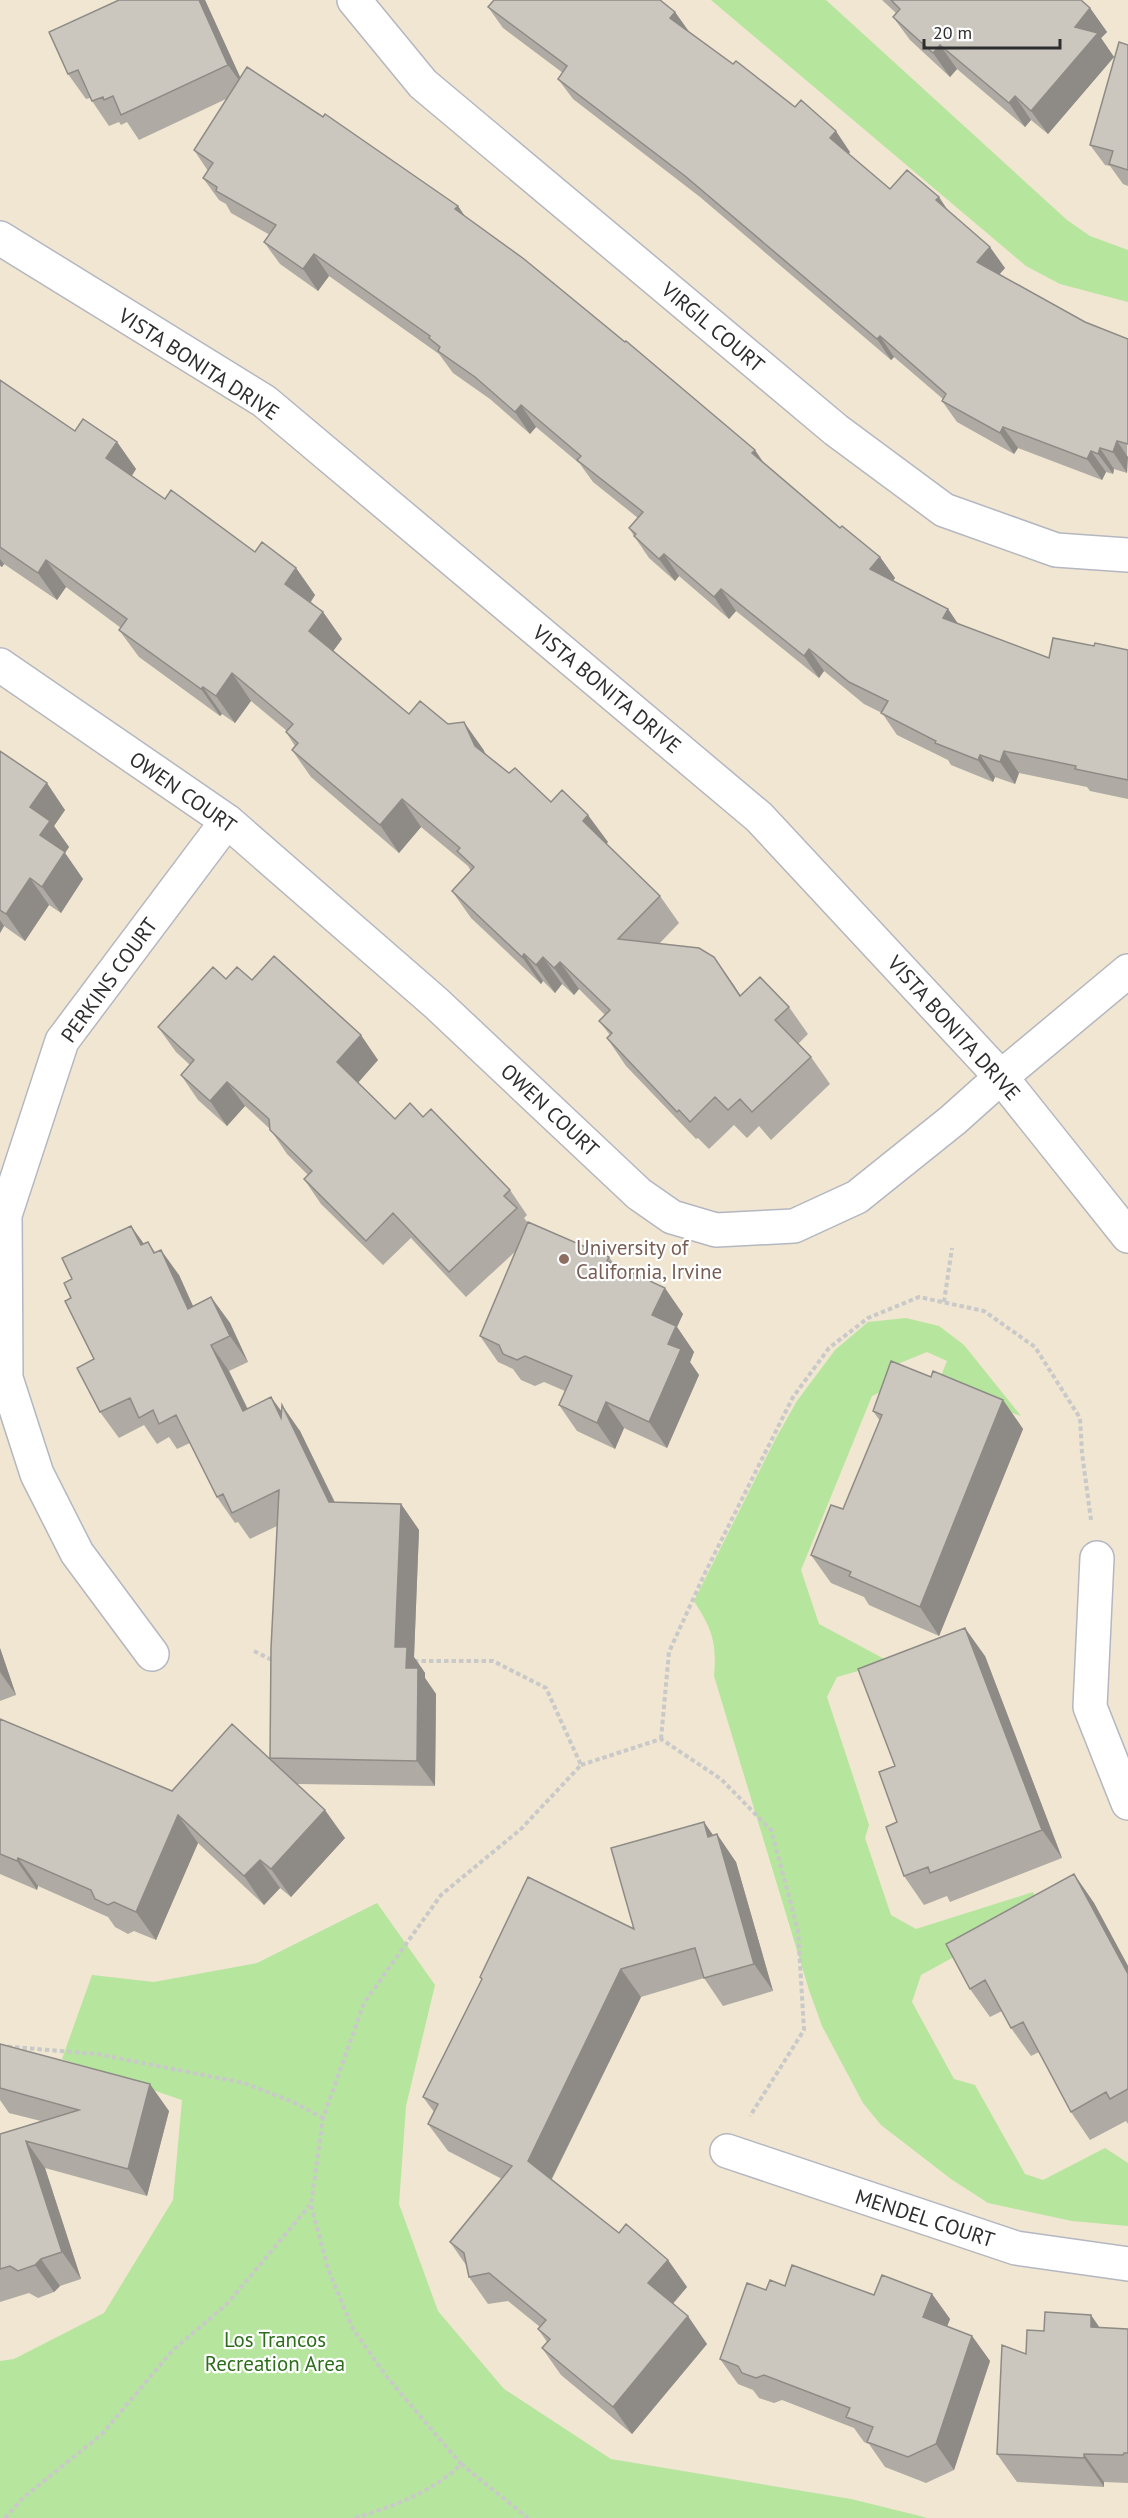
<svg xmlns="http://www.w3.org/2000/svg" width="1128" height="2518" font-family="'PT Sans',sans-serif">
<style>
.education{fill:#f0e6d1}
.green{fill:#b6e59e}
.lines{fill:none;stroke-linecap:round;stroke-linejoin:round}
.minor-casing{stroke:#b4b7c1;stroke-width:36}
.path{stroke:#c9c9c9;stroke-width:4;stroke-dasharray:4.5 3;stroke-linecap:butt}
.minor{stroke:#fff;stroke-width:33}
.wall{fill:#afaba4}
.shaded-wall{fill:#8e8b86}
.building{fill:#cbc7bf;stroke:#8e8b86;stroke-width:1.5}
.education-dot{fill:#8d6e63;stroke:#fff;stroke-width:2}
.labels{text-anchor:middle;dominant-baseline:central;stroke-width:4.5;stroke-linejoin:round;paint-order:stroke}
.street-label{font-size:21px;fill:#2e2e2e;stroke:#fff}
.education-label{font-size:21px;fill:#785e54;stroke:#fff;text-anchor:start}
.park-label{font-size:21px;fill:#2c6e1b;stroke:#fff}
</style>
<rect width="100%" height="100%" fill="#efe9e1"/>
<path class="education" d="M0,0h1128v2518h-1128z"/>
<path class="green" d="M711,0h115l241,220 23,16 38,14v52l-68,-18 -34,-18z
M906,1318l33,8 25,19 57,71 -84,-30 10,-25 -20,-9 -27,11 -11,25 -17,8 -71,174 18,54 71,38 -53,15 -10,20 42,128 -4,13 26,77 25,14 117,-37 8,17 -120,66 -9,27 42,77 21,6 50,89 18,6 62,-32 23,15v63l-56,-5 -84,-18 -37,-24 -70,-54 -18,-22 -41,-77 -13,-36 -95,-314c3,-34 -2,-47 -20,-75l82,-163 21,-37 38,-51 33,-28z
M377,1903l58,82 -29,121 -7,98 39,107 66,78 107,70 240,40 77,19h-928v-157l14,-2 90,-46 69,-113 9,-100 -120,-41 30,-84 62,7 103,-19z"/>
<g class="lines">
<g class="minor-casing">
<path id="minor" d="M354,0l69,84 413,346 108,80 112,40 72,5
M0,238l264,163 495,416 242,260 127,159
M0,665l227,156 209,182 203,191 33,23 44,13 78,-4 63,-29 96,-77 48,-43 127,-106
M1097,1558l-7,149 38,96
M152,1654l-75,-101 -40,-79 -31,-96 -1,-163 57,-174 165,-220
M727,2151l289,97 112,16"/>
</g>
<path class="path" d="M944,1302l8,-54
M254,1651l20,10
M414,1661h79l53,27 35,77 -60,64 -80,66 -77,108 -41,115 -12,87 17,64 25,60 34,48 74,87
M661,1739l8,-87 36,-79 88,-176 36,-49 39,-30 51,-21 65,14 51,36 45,71 2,35 9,67
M581,1765l80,-26 60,40 50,51 27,100 6,100 -54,86
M0,2046l97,8 147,29 49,19 30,16
M5,2518l18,-20 79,-64 71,-84 54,-46 83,-99
M355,2518c39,-12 76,-25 106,-54l67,54"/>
<use href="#minor" class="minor"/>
</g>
<path class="wall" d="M119,0h86l35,77 218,129 7,11 298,245 77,66 40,29 15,21 -2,3 55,28 10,15 91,34 45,-12 34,4v149l-38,-8 -3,-4 -68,-14 -4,11 -20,-7 -2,5 -42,-17 -3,-5 -51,-25 -15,-22 -18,-9 -40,-33 -5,7 -83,-67 -7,8 -50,-43 -4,5 -26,-23 -15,-22 -5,-8 9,-10 -45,-36 -13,-18 -44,-37 -6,7 -40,-35 -37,-26 -14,-19 -110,-78 -11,15 -38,-27 -16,-22 6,-7 -39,-22 -5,-9 -7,-4 -16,-22 5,-7 -14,-21 32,-51 -87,41 -12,-18 -6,3 -2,-3 -10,4 -19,-28 -4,1 -18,-25z
M882,0h199l9,8 17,24 -6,6 13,19 -66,77 -17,-14 -6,7 -68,-58 -7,8 -40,-37 -17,-23 3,-4z
M488,7l187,5 14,20 161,120 -1,2 41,35 58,22 57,57 -6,6 86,48 43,17 -1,134 -13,-4 -1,5 -7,-2 -4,8 -84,-32 -4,6 -57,-32 -15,-21 1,-2 -49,-42 -3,3 -191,-163 -127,-98 -15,-20 5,-6 -60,-45z
M1128,45v141l-5,-2 -13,-18 -5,-1 -15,-20z
M0,380l75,51 42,11 19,27 -4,7 33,23 90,53 41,16 19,27 -4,7 12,10 19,27 -9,12 76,63 39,10 35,25 3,5 23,19 99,69 -2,2 54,52 19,27 -20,21 74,40 7,12 49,11 19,27 -10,10 13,13 19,27 -59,56 -12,-14 -12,12 -13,-13 -25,24 -11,-11 -2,1 -70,-73 -19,-28 3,-3 -11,-14 6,-6 -26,-26 -5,6 -12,-11 -7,9 -12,-12 -2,3 -70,-66 -19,-27 19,-20 -3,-5 -47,-39 -22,26 -88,-76 -19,-27 3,-4 -9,-14 1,-1 -36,-30 -16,22 -13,-9 -2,2 -81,-59 -20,-27 2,-2 -55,-41 -9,13 -53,-36 -2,3 -2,-1z
M0,751l65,59 -11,16 15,21 -4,6 18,26 -22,34 -12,-8 -24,36 -21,-15 -4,7z
M226,979l26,1 126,80 -20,23 37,36 28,-2 87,73 17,25 -3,3 4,5 81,34 5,7 69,50 -6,13 17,25 -4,10 9,13 -32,73 -43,-20 -9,21 -38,-18 -18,-26 6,-14 -21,-9 -9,4 -14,-6 -8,-11 -15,-7 -18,-26 37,-86 -51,47 -55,-59 -28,27 -62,-61 -17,-25 4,-4 -21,-21 -17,-25 -25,-23 -18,20 -29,-26 -17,-25 9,-10 -14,-13 -18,-25z
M131,1226l13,18 4,-2 7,10 24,23 14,31 18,-9 19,26 18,39 -19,9 19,38 34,3 18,19 35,71 66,2 18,26 -5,127 11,16v5l11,16 -1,92 -138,-2 48,54 -54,59 -11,-9 -16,17 -66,-62 -42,97 -22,-9 -6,3 -13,-7 -7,-10 -70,-31 -1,4 -37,-16v-155l172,72 101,-29 -3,-4 7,-232 -27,13 -12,-17 -3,1 -18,-26 -27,-54 -13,6 -8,-12 -12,7 -13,-19 -25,13 -19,-26 -6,-53 -23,-61 1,-19z
M931,1377l72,23 20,29 -84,207 -70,-31 -5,-8 -33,-14 -20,-28 32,-46 37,-88 -7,-10z
M0,1648l16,47 -16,6z
M985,1656l77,202 -112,44 -3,-6 -23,9 -20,-29 -7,-54 -2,-56z
M714,1836l22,26 37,129 -50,15 -19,-28 -63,19 -89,182 67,54 49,27 19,27 -14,17 34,40 -75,90 -71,-59 -19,-27 5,-6 -9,-13 2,-2 -32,-26 -20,3 -19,-27 -3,-12 -16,-23 52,-63 -54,-28 -20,-27 6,-12 -11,-15 59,-117 -2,-3 154,-48z
M1074,1874l20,29 34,63v158l-2,-3 -36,19 -19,-28 -32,-60 -8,4 -20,-28 -9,-17 -12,6 -20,-28z
M0,2044l169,67 -22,85 -102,-28 36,111 -21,7 -6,6 -16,6 -9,-5 -29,9v-168l41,-13 -32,-8 -9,-13z
M785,2286l89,9 58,-1 18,25 -3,7 25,10 18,25 -36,109 -28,13 -41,-16 -16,-23 -5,-2 -10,-14 -72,-28 -8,3 -15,-5 -6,-8 -15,-6 -18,-25z
M1100,2328l28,1v154l-24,-1v5l-87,-5 -20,-28 47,-123z"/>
<path class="shaded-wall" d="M199,0h6l41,90 -18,-25z
M1090,8l17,24 -6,6 13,19 -66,77 -17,-23 44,-84z
M675,12l15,21 -20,-15z
M940,45l17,24 -7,8 -17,-24z
M1015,96l16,24 -6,7 -16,-24z
M836,131l14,21 -6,7 -14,-21z
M939,197l14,21 -17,-18z
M458,206l15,22 -18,-19z
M990,247l15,21 -13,15 -15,-21z
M314,254l15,22 -11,15 -15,-22z
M880,336l14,21 -3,3 -14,-21z
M521,405l15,22 -6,7 -15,-22z
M1003,427l15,21 -4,6 -14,-21z
M1117,441l11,16 -1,16 -14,-21z
M117,442l19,27 -11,16 -19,-27z
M1100,448l14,21 -1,5 -15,-20z
M755,450l15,22 -18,-19z
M1091,451l15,21 -4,8 -15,-21z
M664,554l15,22 -4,5 -16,-22z
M880,557l15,21 -10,13 -15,-22z
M0,559l4,5 -2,3 -2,-2z
M46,560l20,27 -9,13 -19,-27z
M296,568l19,27 -11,16 -19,-27z
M721,589l15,22 -7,8 -15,-22z
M948,609l15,22 -20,-13z
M323,612l19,27 -14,19 -19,-27z
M809,649l15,22 -5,7 -15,-22z
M232,673l19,28 -16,22 -19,-27z
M203,687l19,27 -2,2 -19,-27z
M464,722l19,27 11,24 -19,-27z
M1004,751l15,22 -4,11 -15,-22z
M980,755l15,22 -2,5 -15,-22z
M47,783l18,27 -11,16 15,21 -4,6 18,26 -22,34 -19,-26 -2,-52 -10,-28z
M402,799l19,28 -22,26 -19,-28z
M588,815l20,27 -6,6 -19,-27z
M30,878l19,27 -24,36 -19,-27z
M0,920l4,6 -4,7z
M524,954l19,27 -2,3 -19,-27z
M543,957l19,27 -7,9 -19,-28z
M714,957l19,27 26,40 -19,-28z
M560,962l19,27 -5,6 -20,-27z
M361,1035l17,25 -24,27 -17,-25z
M227,1082l18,24 -18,20 -17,-25z
M131,1226l18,25 -8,-6z
M161,1250l18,25 27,60 -18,-26z
M665,1288l18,26 -6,13 17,25 -4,10 9,13 -32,73 -18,-26 19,-78 -16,-29z
M211,1297l19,26 18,39 -18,-26z
M211,1345l18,26 32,66 -18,-26z
M271,1397l19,26 -9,-5z
M1003,1400l20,29 -84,207 -19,-29z
M606,1402l18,26 -9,21 -18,-26z
M282,1405l18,26 47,97 -18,-26z
M401,1504l18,26 -5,127 11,16v5l11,16 -1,92 -18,-25 -11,-93 -11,-21z
M965,1628l20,28 77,202 -20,-28z
M0,1648l16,47 -16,-23z
M325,1810l20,28 -54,59 -20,-28z
M178,1815l20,28 -42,97 -20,-28z
M704,1822l16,23 -3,-11 19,28 37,129 -19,-27 -46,-127z
M18,1858l20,28 -1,4 -20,-29z
M260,1860l20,28 -16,17 -20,-29z
M1074,1874l20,29 34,63v8z
M621,1969l20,28 -94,191 -19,-27z
M150,2084l19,27 -22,85 -19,-27z
M26,2141l19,27 36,111 -19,-27z
M41,2259l19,27 -6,6 -19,-27z
M668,2260l19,27 -20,23 -19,-27z
M932,2294l18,25 -9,23 -18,-25z
M1091,2315l20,29 -20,-17z
M688,2316l19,28 -75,90 -19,-27z
M972,2336l18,25 -36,109 -18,-26z
M1084,2454l20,28v5l-20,-29z"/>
<path class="building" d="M119,0h80l29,65 -107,50 -8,-19 -9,4 -1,-3 -11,4 -14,-31 -10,4 -19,-42z
M494,0h166l15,12 -5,6 63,46 3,-3 59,46 6,-7 35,31 -6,7 60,51 17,-19 32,27 -3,3 54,47 -13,15 108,60 43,17v105l-11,-3 -4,11 -13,-4 -2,6 -7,-3 -4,8 -84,-32 -3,6 -58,-32 4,-7 -66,-58 -3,3 -192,-163 -127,-97 9,-13 -79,-59z
M891,0h190l9,8 -15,19 23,6 -67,78 -16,-15 -6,7 -69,-58 -7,8 -40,-36 7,-8z
M1119,42l9,3v125l-19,-6 4,-13 -23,-6z
M247,67l76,50 2,-3 133,92 -3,3 69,50 101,83 1,-1 129,109 -3,3 88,75 2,-2 38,31 -10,12 78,40 -5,9 106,40 4,-20 41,8 1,-3 33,7v130l-53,-11 1,-3 -72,-15 -4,11 -20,-7 -2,5 -43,-17 1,-2 -55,-28 7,-12 -39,-19 -40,-33 -5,7 -83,-67 -7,8 -50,-43 -5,5 -25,-23 2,-2 -7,-6 14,-16 -66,-52 4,-4 -60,-51 -6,7 -40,-35 -37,-26 2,-4 -11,-9 1,-2 -116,-82 -11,15 -39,-27 12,-17 -60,-34 1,-4 -14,-9 10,-15 -19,-13z
M0,380l75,51 8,-12 34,23 -11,16 59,41 6,-9 84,62 7,-10 34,26 -11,16 38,28 -14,19 100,83 11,-13 28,23 16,-2 11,24 34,27 6,-5 36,34 11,-12 26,25 -5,6 77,75 -42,43 81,9 15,9 26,39 20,-19 29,30 -14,13 36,37 -59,55 -12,-13 -12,11 -13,-13 -25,25 -11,-12 -2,2 -70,-74 5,-5 -13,-12 11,-11 -50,-48 -6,6 -11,-11 -7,8 -12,-11 -2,3 -70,-66 22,-24 -17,-16 3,-3 -58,-49 -22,26 -88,-75 6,-7 -12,-11 7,-8 -61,-51 -16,23 -13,-9 -2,2 -82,-59 8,-11 -81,-59 -8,13 -38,-26z
M0,751l47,32 -17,24 20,14 -10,14 25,17 -23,35 -12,-9 -24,36 -6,-4z
M274,956l87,79 -24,27 58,57 15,-16 13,14 8,-8 79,81 -6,6 13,12 -68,64 -56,-59 -27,28 -62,-62 8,-8 -42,-41 -1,-11 -42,-37 -17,19 -29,-26 13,-15 -36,-33 55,-60 13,12 11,-12 15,13z
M528,1222l81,35 -2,4 58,27 -13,27 24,11 -8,18 13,5 -32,73 -43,-20 -9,21 -38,-18 13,-29 -47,-20 -8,4 -14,-6 -4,-9 -19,-9z
M131,1226l10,19 7,-3 6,11 7,-3 27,59 23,-12 19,39 -19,9 32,66 28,-14 10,21 1,-13 47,97 72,2 -6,143h12l-1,21h12l-1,93 -147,-3 1,-110 8,-158 -47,23 -9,-19 -6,3 -41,-82 -17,9 -6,-14 -14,8 -9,-20 -30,14 -23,-44 17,-9 -29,-58 6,-3 -7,-15 8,-4 -10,-21z
M891,1361l40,16 2,-6 70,29 -83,207 -71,-31 2,-4 -40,-17 20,-50 12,4 39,-94 -9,-4z
M965,1628l77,202 -112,43 -2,-6 -24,9 -18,-49 11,-5 -18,-50 16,-6 -37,-97z
M0,1719l172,72 60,-67 93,86 -54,59 -11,-9 -16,16 -66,-61 -42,97 -22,-10 -6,3 -13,-6 -4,-9 -73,-32 -1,3 -17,-7z
M704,1822l4,15 9,-3 37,130 -50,14 -9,-30 -74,21 -93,192 91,72 7,-9 42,36 -20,23 40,33 -75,91 -71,-59 8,-9 -12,-10 8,-9 -57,-47 -20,4 -5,-24 -14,-11 62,-76 -84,-42 10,-20 -15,-7 59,-118 -2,-2 48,-100 106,52 -23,-81z
M1074,1874l54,100v115l-18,10 -4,-7 -35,20 -48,-90 -12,6 -26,-48 -15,9 -24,-45z
M0,2044l150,40 -22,85 -102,-28 36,111 -21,7 -6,6 -17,6 -8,-5 -10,3v-135l79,-24 -79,-22z
M792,2265l82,30 8,-20 50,19 -9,23 49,19 -36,108 -28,13 -41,-15 6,-15 -27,-10 4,-9 -86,-33 -8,3 -14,-5 -4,-7 -18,-7 27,-76 19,7 4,-10 15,6z
M1045,2312l46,3v12l37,2v124h-4l-1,2 -39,-1v4l-87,-4 5,-109 24,9 1,-24 17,1z"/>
<circle class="education-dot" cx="564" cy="1259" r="6"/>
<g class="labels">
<g class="street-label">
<text transform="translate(713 327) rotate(40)">VIRGIL COURT</text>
<text transform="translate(199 364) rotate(33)">VISTA BONITA DRIVE</text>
<text transform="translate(607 689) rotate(40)">VISTA BONITA DRIVE</text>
<text transform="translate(183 792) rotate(35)">OWEN COURT</text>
<text transform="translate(109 980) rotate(-54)">PERKINS COURT</text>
<text transform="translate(954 1028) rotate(48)">VISTA BONITA DRIVE</text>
<text transform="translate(550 1110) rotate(43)">OWEN COURT</text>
<text transform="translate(925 2218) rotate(18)">MENDEL COURT</text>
</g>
<g class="education-label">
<text x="576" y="1247">University of<tspan x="576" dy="24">California, Irvine</tspan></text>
</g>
<g class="park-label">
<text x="275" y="2339">Los Trancos<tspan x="275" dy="24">Recreation Area</tspan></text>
</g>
</g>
<path d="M924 39v9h136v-9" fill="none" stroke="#2e2e2e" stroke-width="3"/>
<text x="933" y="39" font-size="18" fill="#2e2e2e" stroke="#ffffff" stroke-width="4.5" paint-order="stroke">20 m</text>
</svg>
